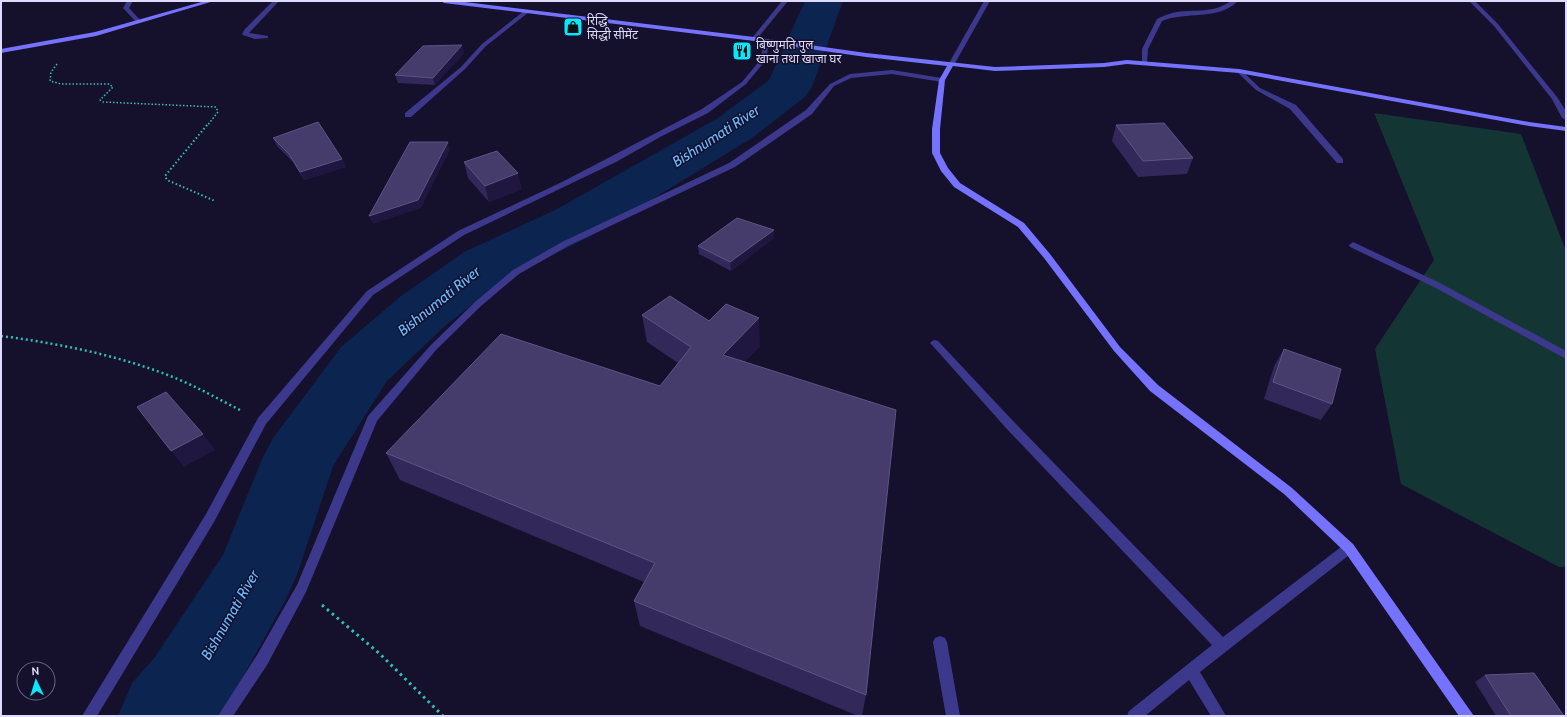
<svg xmlns="http://www.w3.org/2000/svg" width="1567" height="717" font-family="Cabin,'Noto Sans Devanagari',sans-serif">
<style>
.green{fill:#133634}
.lines{fill:none;stroke-linecap:round;stroke-linejoin:round}
.river{fill:#0b2450;fill-rule:evenodd}
.path-far3{stroke:#2bc2b8;stroke-width:1.5;stroke-dasharray:1.5 2;stroke-linecap:butt}
.path-far2{stroke:#2bc2b8;stroke-width:2;stroke-dasharray:1.5 2.5;stroke-linecap:butt}
.path-far1{stroke:#2bc2b8;stroke-width:2.5;stroke-dasharray:2 3;stroke-linecap:butt}
.path{stroke:#2bc2b8;stroke-width:3;stroke-dasharray:2.5 4;stroke-linecap:butt}
.lane{fill:#3c398c;fill-rule:evenodd}
.street{fill:#3c398c;fill-rule:evenodd}
.secondary{fill:#7472ff;fill-rule:evenodd}
.wall{fill:#322859}
.shaded-wall{fill:#1f1740}
.building{fill:#453c6b;stroke:#5d5582}
.labels{text-anchor:middle;dominant-baseline:central;stroke-width:3;stroke-linejoin:round;paint-order:stroke}
.far-poi-label{font-size:12px;fill:#dfdbff;stroke:#15102c;text-anchor:start}
.water-label{font-size:15px;font-style:italic;fill:#69baff;stroke:#15102c}
</style>
<rect width="100%" height="100%" fill="#15102c"/>
<path class="green" d="M1374,113l147,21 45,117v316h-7l-158,-83 -26,-135 59,-89z"/>
<g class="lines">
<path class="river" d="M805,1h38l-31,86 -7,10 -53,41 -155,95 -91,45 -61,48 -58,55 -54,85 -36,109 -12,26 -64,115h-103l14,-33 23,-26 68,-102 39,-96 11,-21 68,-91 60,-51 63,-44 93,-43 161,-91 51,-38z"/>
<path class="path-far3" d="M57,64l-6,8 -1,9 11,3h48l4,3 -13,13 3,2 113,5 2,5 -11,14"/>
<path class="path-far2" d="M207,125l-42,51 2,4 48,21"/>
<path class="path-far1" d="M1,336c61,8 122,20 179,44 21,9 40,20 60,30"/>
<path class="path" d="M322,605l58,49 63,62"/>
<path class="lane" d="M127,1h6l-4,7 12,13v2h-4l-14,-15z
M892,70l50,8 3,2 -3,2 -50,-8 -41,4 -17,8 -22,28 -77,53 -167,79 -49,28 -38,32 -45,44 -59,71 -71,171 -39,73 -34,51h-15l39,-61 40,-70 71,-169 62,-70 45,-44 38,-32 49,-28 167,-79 77,-53 24,-26 20,-10z"/>
<path class="street" d="M273,1h6l-30,32 19,3v2l-13,1 -12,-4 -1,-1 3,-5z
M782,1h6l-32,39h-4v-2z
M984,1h6l-36,64 -5,1 -1,-1z
M1231,1h7c-20,20 -52,10 -76,20l-14,28 -1,14 -5,1v-15l15,-30c4,-2 8,-4 12,-5 22,-7 40,2 62,-13z
M1469,1h6l23,23 59,73 9,14v9l-4,-2 -10,-19 -58,-73z
M524,11l5,1 -43,34 -21,23 -54,48h-6v-4l56,-46 21,-23z
M763,40l5,1 -1,18 -21,25 -38,29 -46,23 -46,26 -152,73 -91,60 -107,129 -52,98 -117,194h-15l124,-202 52,-96 109,-127 91,-60 104,-49 140,-73 40,-27 19,-23z
M1237,70h4l19,18 36,17 47,54v4h-6l-47,-54 -34,-19 -19,-18z
M1353,242l87,41 126,68v8l-132,-72 -84,-40 -1,-2z
M935,340l3,1 76,81 209,215 122,-93 4,-1 4,1 2,4 -2,4 -153,120 26,44h-15l-22,-36 -44,36h-18l2,-5 83,-66 -206,-217 -74,-83 -2,-2 2,-2z
M940,636l5,2 2,4 13,74h-14l-13,-74 2,-4z"/>
<path class="secondary" d="M205,1h9l-118,35 -95,17v-4l94,-17z
M441,1h16l297,36 112,16 129,14 109,-4 23,-3 112,9 290,53 37,5v4l-37,-5 -290,-53 -112,-9 -23,3 -109,4 -42,-5 -8,14 -5,49v24l8,15 12,15 64,40 26,31 70,93 38,38 134,103 61,56 121,172h-15l-114,-164 -61,-58 -134,-103 -36,-40 -70,-93 -26,-31 -64,-40 -13,-16 -9,-18v-24l7,-49 8,-14 -81,-9 -112,-16 -310,-38z"/>
</g>
<path class="wall" d="M464,53l-29,32 -37,-2 -3,-8z
M1116,125l77,33 -6,16 -49,3 -26,-36z
M273,138l69,21 4,8 -42,13 -11,-18 -16,-16z
M464,162l58,27 -33,13 -21,-24z
M774,238l-43,33 -32,-17 -1,-8z
M642,315l67,6 51,25 -16,16 122,333 -4,21h-4l-218,-90 -6,-25 10,-19 -244,-102 -14,-27 274,-67 18,-23 -31,-21z
M1284,349l48,55 -11,16 -57,-21 10,-33z
M1485,675l79,41h-68l-21,-34z"/>
<path class="shaded-wall" d="M462,45l2,8 -29,32 -2,-7z
M448,142l2,8 -29,58 -48,16 -4,-8z
M342,159l4,8 -42,13 -4,-8z
M518,173l4,16 -33,13 -4,-16z
M774,230v8l-43,33 -1,-9z
M759,318l1,28 -35,37 -2,-28z
M203,434l12,16 -31,17 -13,-16z"/>
<path class="building" d="M462,45l-29,33 -38,-3 28,-29z
M318,122l24,37 -42,13 -11,-18 -16,-16z
M1164,123l29,35 -50,3 -27,-36z
M410,142h38l-30,58 -49,16z
M497,151l21,22 -33,13 -21,-24z
M737,218l37,12 -44,32 -32,-16z
M670,296l39,25 17,-17 33,14 -36,37 173,55 -30,285 -232,-94 21,-38 -269,-110 115,-119 159,52 31,-39 -49,-32z
M1284,349l57,20 -9,35 -59,-22z
M166,392l37,42 -32,17 -34,-44z
M1534,673l30,43h-53l-26,-41z"/>
<defs>
<g id="shop-square" transform="scale(1)"><rect x="-9" y="-9" width="18" height="18" rx="4" fill="#07e7ff" stroke="#15102c"/><path d="M-5-2.5h2.3a2.7 3.5 0 0 1 5.4 0H5L5.5 6h-11ZM-1.5-2.5h3a1.5 2.3 0 0 0-3 0Z" fill="#111"/></g>
<g id="restaurant-square" transform="scale(1)"><rect x="-9" y="-9" width="18" height="18" rx="4" fill="#07e7ff" stroke="#15102c"/><path d="M-5-6h1v4h1v-4h1v4h1v-4h1v5L-1.5 .5V6h-2V.5L-5-1ZM5-6V6H3V1.5H1.5Q1.5-4 5-6Z" fill="#111"/></g>
</defs>
<g fill-rule="evenodd">
<use href="#shop-square" x="573" y="27"/>
<use href="#restaurant-square" x="742" y="51"/>
</g>
<g class="labels">
<g class="far-poi-label">
<text x="587" y="20">रिद्धि<tspan x="587" dy="14">सिद्धी सीमेंट</tspan></text>
<text x="756" y="44">बिष्णुमति पुल<tspan x="756" dy="14">खाना तथा खाजा घर</tspan></text>
</g>
<g class="water-label">
<text transform="translate(716 136) rotate(-33)">Bishnumati River</text>
<text transform="translate(439 301) rotate(-39)">Bishnumati River</text>
<text transform="translate(230 615) rotate(-60)">Bishnumati River</text>
</g>
</g>
<rect width="1567" height="717" fill="none" stroke="#dfdbff" stroke-width="4"/>
<g transform="translate(36 681) rotate(356)"><circle r="19" fill="#15102c" stroke="#666180"/>
<path d="M0-3L7 15L0 10L-7 15Z" fill="#07e7ff"/>
<text y="-6" font-size="11" font-weight="bold" text-anchor="middle" fill="#dfdbff">N</text>
</g>
</svg>
